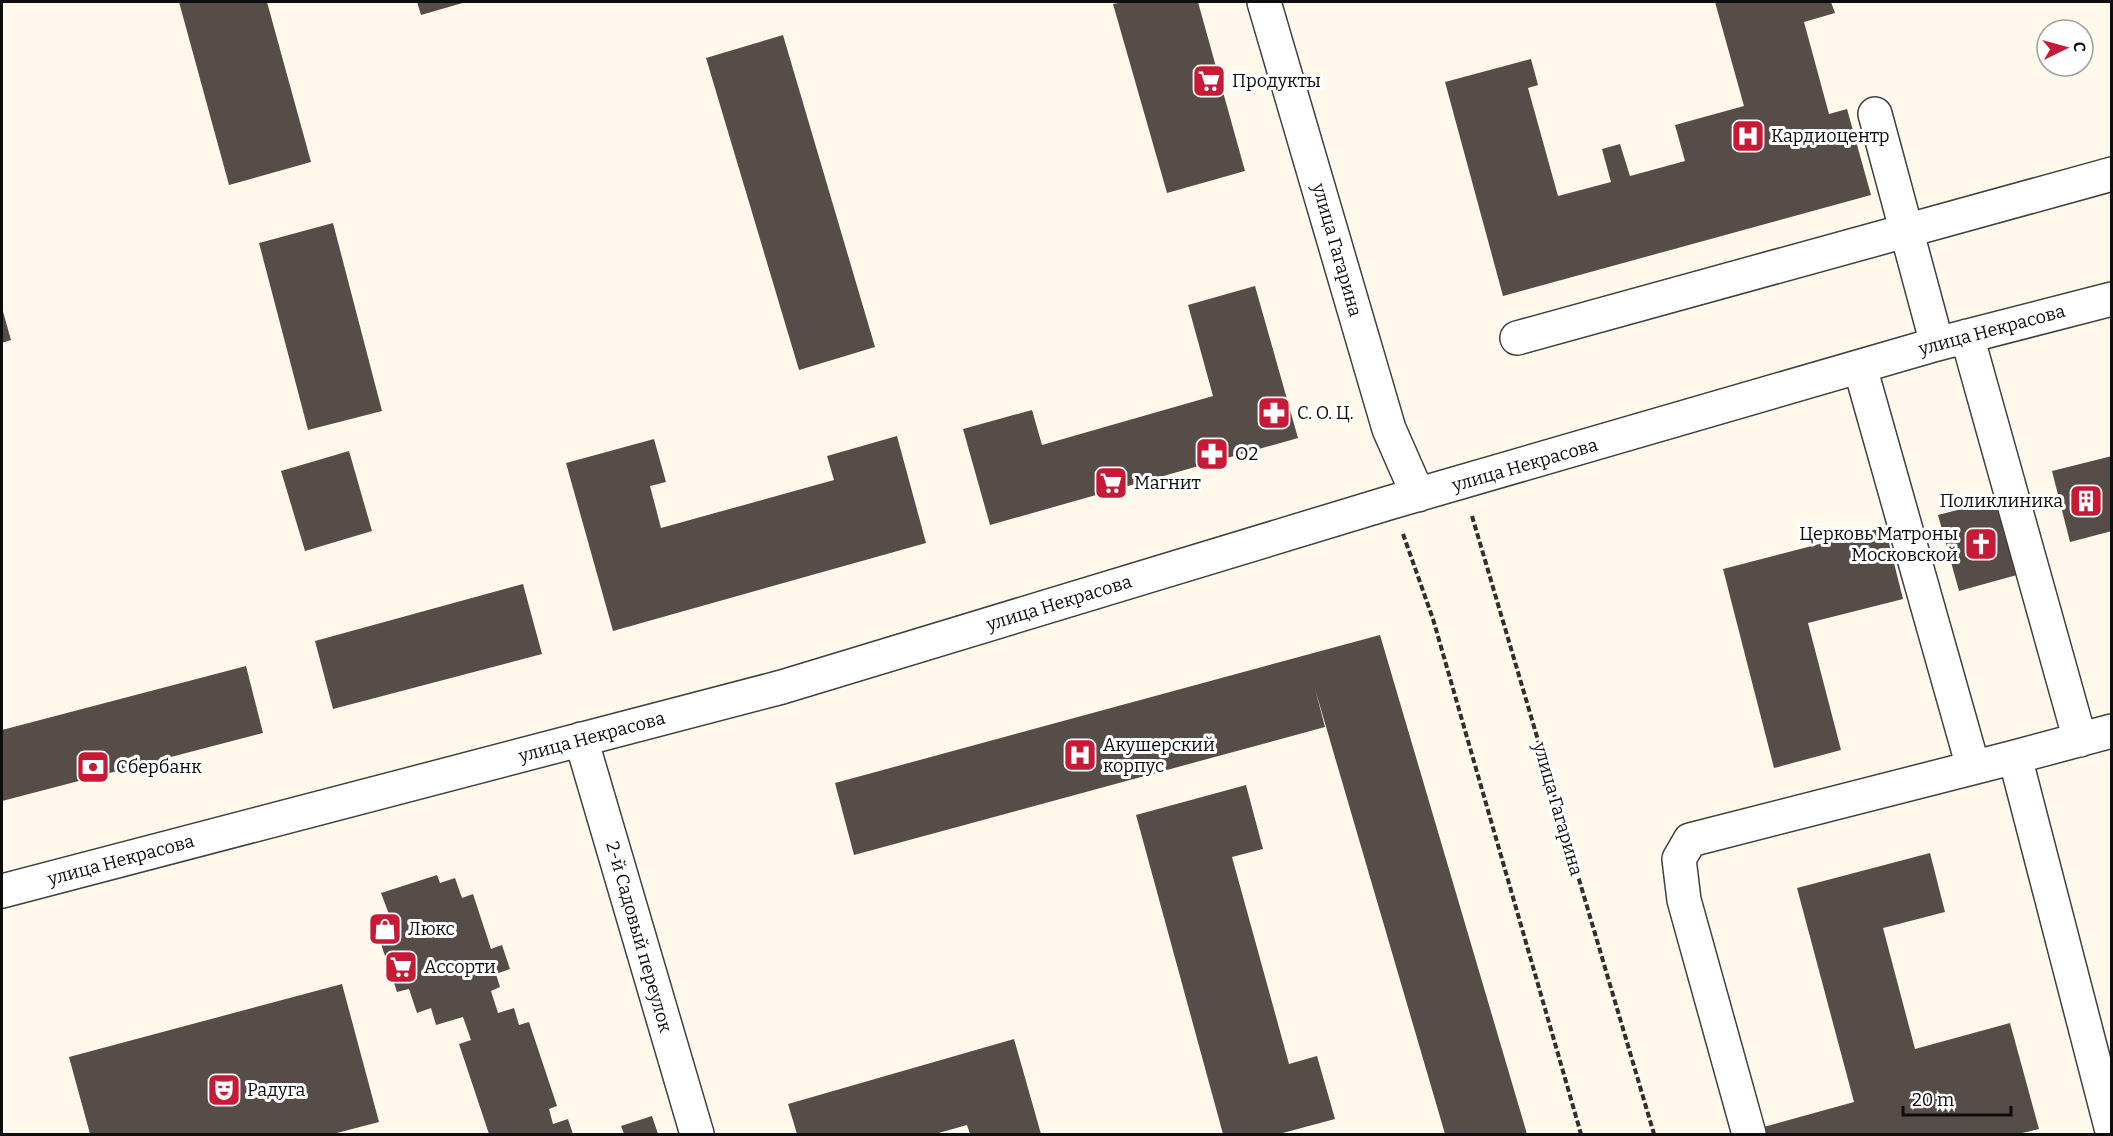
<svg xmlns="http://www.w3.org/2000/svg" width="2113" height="1136" font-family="Bitter,serif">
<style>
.building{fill:#564c48}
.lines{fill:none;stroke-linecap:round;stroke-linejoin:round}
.minor-casing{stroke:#404040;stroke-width:36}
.path{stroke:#2f2f2f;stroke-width:4;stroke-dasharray:6 3;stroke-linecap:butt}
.minor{stroke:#fff;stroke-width:33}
.labels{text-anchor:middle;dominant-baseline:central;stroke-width:6;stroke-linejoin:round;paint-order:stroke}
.poi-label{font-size:18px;fill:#0d0d0d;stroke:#fff;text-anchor:start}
.street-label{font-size:18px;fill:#0d0d0d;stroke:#fff}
</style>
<rect width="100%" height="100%" fill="#fff9ec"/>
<path class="building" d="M179,2h88l44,160 -82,23z
M417,2h49l-45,13z
M1123,2h75l47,169 -78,22 -54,-189z
M1715,2h116l4,11 -31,9 25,92 18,-5 24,86 -368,101 -58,-214 86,-23 7,26 -10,3 30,108 53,-14 -9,-33 18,-5 10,32 55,-15 -10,-36 69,-19z
M783,35l92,312 -76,23 -93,-312z
M333,223l49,188 -74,19 -49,-187z
M1255,286l43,152 -308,87 -27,-96 69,-19 10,35 171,-49 -25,-91z
M2,308l9,32 -9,3z
M897,436l29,107 -313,88 -47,-168 88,-24 12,43 -16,4 11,42 173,-48 -7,-24z
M349,451l23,80 -67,20 -24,-80z
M2112,456v75l-42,11 -18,-71z
M2004,498l20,75 -65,18 -21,-76z
M1885,527l18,72 -95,24 33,127 -67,18 -51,-199z
M523,584l19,70 -209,55 -18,-68z
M1380,635l147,499h-82l-130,-445 10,38 -471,128 -19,-72z
M246,666l17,67 -261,68v-71z
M1246,785l17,64 -31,8 57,207 28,-8 18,63 -56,15h-56l-87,-319z
M1930,853l15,59 -62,16 32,121 95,-26 29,106 -21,5h-280l116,-32 -57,-214z
M437,875l3,8 15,-5 7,20 11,-4 18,55 11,-4 8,24 -14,5 4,13 -9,4 7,22 16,-5 5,17 10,-3 28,84 -8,3 4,15 15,-5 5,15h-84l-30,-90 12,-4 -8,-23 -27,8 -5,-17 -14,5 -8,-24 -12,3 -23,-69 16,-6 -9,-24z
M342,984l37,138 -46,12h-243l-21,-77z
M1014,1039l27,95h-71l-3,-9 -32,9h-138l-9,-30z
M652,1116l6,18h-34l-3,-8z"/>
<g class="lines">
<g class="minor-casing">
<path id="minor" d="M1264,2l125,427 29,66
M1875,114l62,230
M1967,336l113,404
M1517,338l595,-164
M1860,367l113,400
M2112,731l-97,26 97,374
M581,739l116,395
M2,891l780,-204 610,-185 545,-158 175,-45
M1749,1134l-65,-234 -5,-41 11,-19 325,-83"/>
</g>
<path class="path" d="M1472,516l182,618
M1403,534l30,85 148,515"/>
<use href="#minor" class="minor"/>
</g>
<defs>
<g id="supermarket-square" transform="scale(1.725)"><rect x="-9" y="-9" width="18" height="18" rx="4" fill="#c71a37" stroke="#fff"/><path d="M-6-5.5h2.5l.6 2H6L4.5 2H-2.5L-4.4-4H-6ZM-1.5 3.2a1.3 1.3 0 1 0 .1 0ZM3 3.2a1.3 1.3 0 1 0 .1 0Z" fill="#fff"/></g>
<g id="hospital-square" transform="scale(1.725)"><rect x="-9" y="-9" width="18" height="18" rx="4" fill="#c71a37" stroke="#fff"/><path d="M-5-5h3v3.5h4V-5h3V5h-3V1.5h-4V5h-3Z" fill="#fff"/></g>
<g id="pharmacy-square" transform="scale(1.725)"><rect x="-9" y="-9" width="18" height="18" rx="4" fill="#c71a37" stroke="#fff"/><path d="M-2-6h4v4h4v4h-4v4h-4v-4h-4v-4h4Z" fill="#fff"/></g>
<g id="building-square" transform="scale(1.725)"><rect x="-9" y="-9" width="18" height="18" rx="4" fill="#c71a37" stroke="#fff"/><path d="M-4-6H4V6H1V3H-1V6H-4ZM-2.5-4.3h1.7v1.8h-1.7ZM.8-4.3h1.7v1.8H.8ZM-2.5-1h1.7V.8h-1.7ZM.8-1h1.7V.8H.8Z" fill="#fff"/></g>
<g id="church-square" transform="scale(1.725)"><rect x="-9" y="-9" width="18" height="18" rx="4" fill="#c71a37" stroke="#fff"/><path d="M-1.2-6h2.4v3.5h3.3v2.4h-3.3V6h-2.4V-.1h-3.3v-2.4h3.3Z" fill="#fff"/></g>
<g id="bank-square" transform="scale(1.725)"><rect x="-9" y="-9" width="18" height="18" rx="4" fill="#c71a37" stroke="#fff"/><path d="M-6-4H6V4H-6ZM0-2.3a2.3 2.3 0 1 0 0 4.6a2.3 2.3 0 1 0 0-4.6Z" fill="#fff"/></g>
<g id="shop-square" transform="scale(1.725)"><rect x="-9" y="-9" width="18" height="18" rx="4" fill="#c71a37" stroke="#fff"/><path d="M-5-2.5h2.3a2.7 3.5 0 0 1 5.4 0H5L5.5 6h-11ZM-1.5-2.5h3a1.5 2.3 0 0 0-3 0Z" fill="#fff"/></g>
<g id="theatre-square" transform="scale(1.725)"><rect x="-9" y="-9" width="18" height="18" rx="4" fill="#c71a37" stroke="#fff"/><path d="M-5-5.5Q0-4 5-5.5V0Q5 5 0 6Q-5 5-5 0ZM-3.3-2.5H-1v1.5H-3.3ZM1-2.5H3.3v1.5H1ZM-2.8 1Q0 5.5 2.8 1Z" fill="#fff"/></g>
</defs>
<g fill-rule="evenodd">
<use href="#supermarket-square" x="1209" y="81"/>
<use href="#hospital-square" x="1748" y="136"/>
<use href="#pharmacy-square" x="1274" y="413"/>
<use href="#pharmacy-square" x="1212" y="454"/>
<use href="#supermarket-square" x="1111" y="483"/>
<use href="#building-square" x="2086" y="501"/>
<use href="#church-square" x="1981" y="544"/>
<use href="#hospital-square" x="1080" y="755"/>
<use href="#bank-square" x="93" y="767"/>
<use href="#shop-square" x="385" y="929"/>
<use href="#supermarket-square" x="401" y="967"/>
<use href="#theatre-square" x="224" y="1090"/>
</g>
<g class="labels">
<g class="poi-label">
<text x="1232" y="81">Продукты</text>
<text x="1771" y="136">Кардиоцентр</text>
<text x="1297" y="413">С. О. Ц.</text>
<text x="1235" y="454">O2</text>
<text x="1134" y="483">Магнит</text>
<text x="2063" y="501" text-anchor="end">Поликлиника</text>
<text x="1958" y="534" text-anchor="end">Церковь Матроны<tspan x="1958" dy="21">Московской</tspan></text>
<text x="1103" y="745">Акушерский<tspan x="1103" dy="21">корпус</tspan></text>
<text x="116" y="767">Сбербанк</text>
<text x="408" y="929">Люкс</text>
<text x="424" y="967">Ассорти</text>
<text x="247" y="1090">Радуга</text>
</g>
<g class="street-label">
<text transform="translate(1337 250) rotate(74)">улица Гагарина</text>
<text transform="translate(1992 330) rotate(-15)">улица Некрасова</text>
<text transform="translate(1525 465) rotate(-16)">улица Некрасова</text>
<text transform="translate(1059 603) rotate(-17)">улица Некрасова</text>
<text transform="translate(592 737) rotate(-15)">улица Некрасова</text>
<text transform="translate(1558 809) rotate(74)">улица Гагарина</text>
<text transform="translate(121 860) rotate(-15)">улица Некрасова</text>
<text transform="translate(639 937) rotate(74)">2-й Садовый переулок</text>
</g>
</g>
<rect width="2113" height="1136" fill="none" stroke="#0d0d0d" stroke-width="6"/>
<g transform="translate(2065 48) rotate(85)"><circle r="28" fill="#ffffff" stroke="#9e9e9e" stroke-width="1.5"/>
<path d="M0-4.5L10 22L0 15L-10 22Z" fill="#c71a37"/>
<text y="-9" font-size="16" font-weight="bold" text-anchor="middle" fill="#0d0d0d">С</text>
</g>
<path d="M1903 1106v9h108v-9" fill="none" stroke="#0d0d0d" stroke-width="3"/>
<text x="1912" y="1106" font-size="18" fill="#0d0d0d" stroke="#ffffff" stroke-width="4.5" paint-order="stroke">20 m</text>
</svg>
